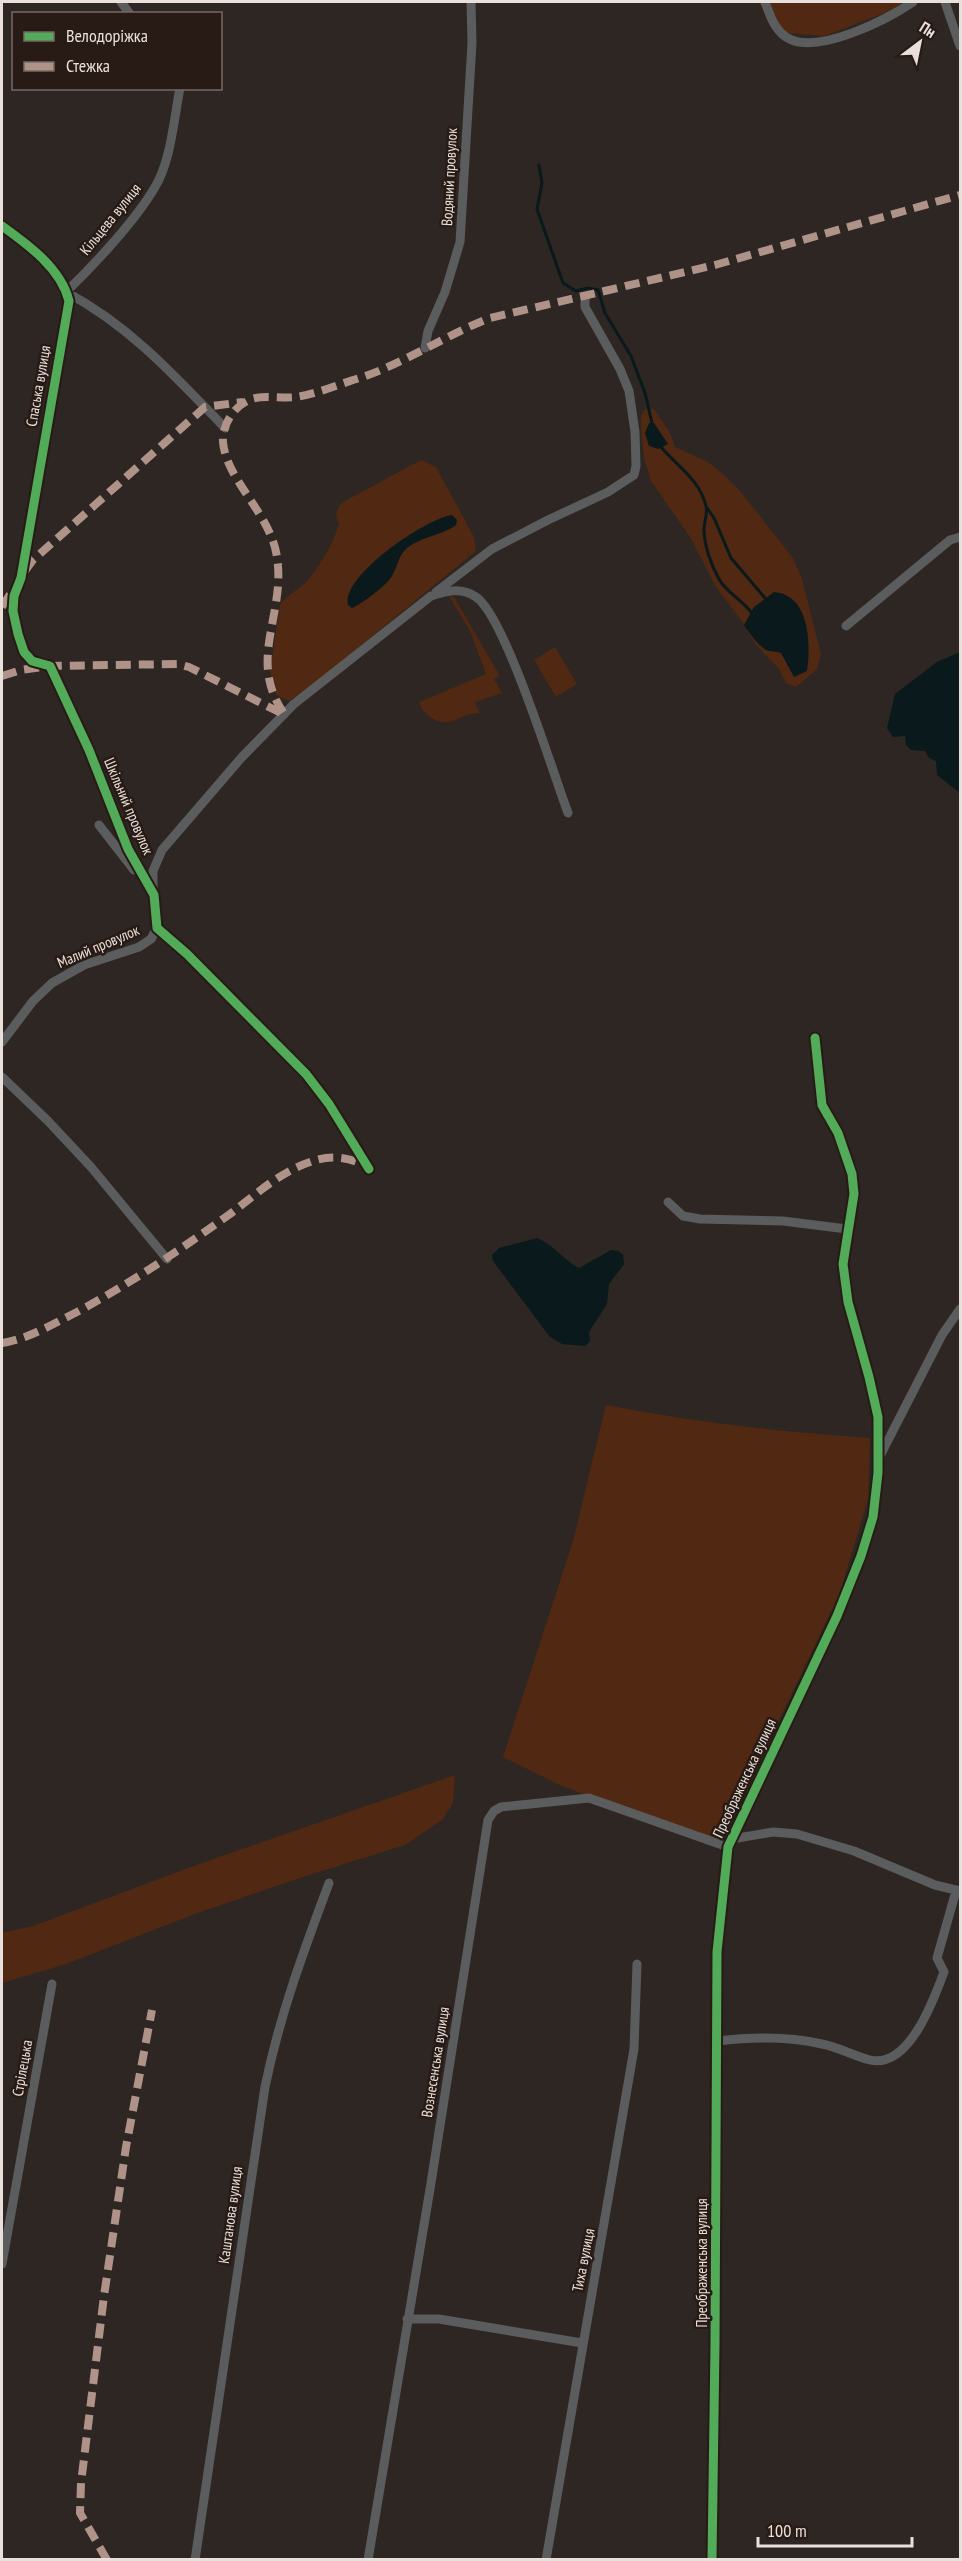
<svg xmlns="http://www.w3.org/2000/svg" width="962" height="2561" font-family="'PT Sans Narrow',sans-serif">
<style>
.green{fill:#512812}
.water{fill:#0a191b}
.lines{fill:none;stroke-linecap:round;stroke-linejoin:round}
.stream{stroke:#0a191b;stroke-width:3}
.street{stroke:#5b5c5d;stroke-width:9}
.quiet{stroke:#af9288;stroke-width:8;stroke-dasharray:15 8;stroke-linecap:butt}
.cycleway-casing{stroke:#281b15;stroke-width:13}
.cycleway{stroke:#51ab58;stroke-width:9}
.labels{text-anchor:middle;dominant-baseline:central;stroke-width:5;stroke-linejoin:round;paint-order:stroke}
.street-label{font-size:15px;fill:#e9e0db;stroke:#281b15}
</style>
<rect width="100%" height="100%" fill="#2d2623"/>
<path class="green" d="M759,2h147l-21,11 -61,23 -37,-3 -21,-17z
M645,409h9l16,24 5,14 33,15 16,13 16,16 53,67 9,21 19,75 -4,15 -21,18 -10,-4 -7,-14 -23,-24 -15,-25 -25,-33 -26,-50 -39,-56 -7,-23 -3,-28v-14z
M421,460l15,7 38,70 2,14 -167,137 -20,13 -13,-6 -6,-23 10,-67c7,-11 16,-13 25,-22 14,-15 28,-39 34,-59 -5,-10 -3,-14 4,-22z
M449,596l5,1 46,79 -6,3 8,14 -27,9 5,11c-12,0 -17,4 -27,8 -14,5 -30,-6 -34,-19l67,-28 -16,-43z
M555,647l22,37 -21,13 -22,-37z
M606,1405c88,17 175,27 264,33l-2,61 -28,94 -121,252 -157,-59 -59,-29 70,-216z
M455,1775l-2,28 -11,17 -37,25 -102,32 -108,37 -129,50 -64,19v-50l31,-7 166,-62z"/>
<path class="water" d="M649,423h5l14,21 -10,5 -9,-3 -4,-13z
M452,515l5,5 -1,5c-15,11 -38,12 -51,25 -7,7 -8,18 -13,26 -4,8 -31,29 -40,32l-4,-3c-7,-29 77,-86 104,-90z
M774,592c36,3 37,52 33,79l-13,6 -13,-24c-5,-2 -11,-1 -15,-3 -7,-4 -17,-17 -22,-25l10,-18z
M960,652v141l-23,-18 -1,-14 -7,-3 -4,-7 -14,-1 -5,-5 -1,-9 -12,1 -6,-9 8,-34 42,-32z
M537,1238c16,6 26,22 42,30l32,-18 7,1 5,4 1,9 -15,20 -2,20 -18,28 1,9 -5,5 -23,-2 -12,-7 -57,-76 -1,-6 7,-7z"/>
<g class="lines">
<path class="stream" d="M539,165l3,18 -5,26 26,74 13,8 12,-3 10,2 7,23 26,43 14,37 7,30
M661,447c16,19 39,33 45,59 2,8 -2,16 -2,23 0,16 7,36 15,50 6,12 23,21 32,33
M707,508l7,10 17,40 34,40"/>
<path class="street" d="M121,2l9,12
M765,2c5,13 9,27 21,35 29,20 102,-18 127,-35
M945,2l15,44
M180,88c-6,30 -9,73 -25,99 -19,33 -61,78 -89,105 64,34 110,85 159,136
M2,226c25,18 59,42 67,75l-48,277 -7,18 -1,15 5,23 6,18 8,9 18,5 39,84 39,99 26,46 3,33 30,26 119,120 23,30 40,65
M425,348l3,-17 17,-39 15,-50 12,-199 -1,-41
M436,592l56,-43 56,-29 60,-28 26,-17 2,-9 -1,-34 -6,-41 -9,-22 -35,-62v-10
M846,626l104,-86 10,-3
M99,825l35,45
M153,890v-19l9,-21 80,-93 52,-53 137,-108c15,-5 30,-9 45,1 29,19 77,176 92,216
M2,1042l31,-41 19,-18 32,-18 55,-18 12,-8 6,-11
M2,1077l46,44 43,46 76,92
M668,1202l15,14 17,3 83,2 64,8
M881,1454l61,-119 18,-26
M732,1839l41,-7 24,2 57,17 81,34 25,6
M717,2041c34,-4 71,-5 105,3 16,3 32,12 48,16 39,9 64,-61 74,-88l-7,-14 19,-67
M2,2264l50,-280
M407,2319h32l143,24
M195,2560l70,-473c15,-73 38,-134 64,-204
M368,2560l63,-377 57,-363 6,-9 7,-4 88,-9 139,49
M546,2560l88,-511 3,-85
M712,2560l3,-216 2,-392 11,-105 109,-231 24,-60 12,-39 5,-44v-56l-9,-40 -21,-75 -5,-38 11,-70 -2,-20 -14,-41 -16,-28 -7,-67"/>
<path class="quiet" d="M25,571l8,-11 172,-153 38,-5
M2,607l10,-16
M2,676l19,-6 29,-4 128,-2 11,3 96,48c-39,-55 1,-99 -8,-158 -6,-43 -51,-77 -54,-115 -1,-16 9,-33 24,-41 13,-7 34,-2 49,-4 19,-3 39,-11 57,-17 48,-14 90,-44 137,-62l225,-53 245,-70
M2,1343c26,-4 51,-19 75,-31 54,-29 103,-62 153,-98 25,-19 50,-42 80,-52 18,-7 40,-6 56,5
M107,2560l-27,-47 1,-30 23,-187 22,-149 26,-137"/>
<g class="cycleway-casing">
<path id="cycleway" d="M2,226c25,18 59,42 67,75l-48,277 -7,18 -1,15 5,23 6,18 8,9 18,5 39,84 39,99 26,46 3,33 30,26 119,120 23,30 40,65
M712,2560l3,-216 2,-392 11,-105 109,-231 24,-60 12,-39 5,-44v-56l-9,-40 -21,-75 -5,-38 11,-70 -2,-20 -14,-41 -16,-28 -7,-67"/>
</g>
<use href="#cycleway" class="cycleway"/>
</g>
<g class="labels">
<g class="street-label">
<text transform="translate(449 177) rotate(-87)">Водяний провулок</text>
<text transform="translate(110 219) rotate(-51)">Кільцева вулиця</text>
<text transform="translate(38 386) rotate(-80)">Спаська вулиця</text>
<text transform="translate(129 806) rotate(67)">Шкільний провулок</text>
<text transform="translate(98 946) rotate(-23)">Малий провулок</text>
<text transform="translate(744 1778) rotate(-65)">Преображенська вулиця</text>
<text transform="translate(435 2062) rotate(-81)">Вознесенська вулиця</text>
<text transform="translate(22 2068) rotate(-80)">Стрілецька</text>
<text transform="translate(230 2215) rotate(-82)">Каштанова вулиця</text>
<text transform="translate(583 2260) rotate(-79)">Тиха вулиця</text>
<text transform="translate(701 2263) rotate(-90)">Преображенська вулиця</text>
</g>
</g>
<rect width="962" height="2561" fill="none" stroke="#e9e0db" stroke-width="6"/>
<rect x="12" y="12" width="210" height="78" fill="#281b15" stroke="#756a64" stroke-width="1.5"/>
<rect x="24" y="32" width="30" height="9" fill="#51ab58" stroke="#756a64" stroke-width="1.5"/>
<text x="66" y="42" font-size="18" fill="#e9e0db">Велодоріжка</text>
<rect x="24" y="62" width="30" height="9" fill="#af9288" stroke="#756a64" stroke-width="1.5"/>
<text x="66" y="72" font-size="18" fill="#e9e0db">Стежка</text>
<g transform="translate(920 42) rotate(32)" stroke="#281b15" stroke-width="4.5" paint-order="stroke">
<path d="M0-4.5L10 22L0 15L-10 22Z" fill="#e9e0db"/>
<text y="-9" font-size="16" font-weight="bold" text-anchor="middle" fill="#e9e0db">Пн</text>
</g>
<path d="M758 2537v9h154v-9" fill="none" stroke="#e9e0db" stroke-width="3"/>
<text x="767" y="2537" font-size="18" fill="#e9e0db" stroke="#281b15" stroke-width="4.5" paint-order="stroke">100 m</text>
</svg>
